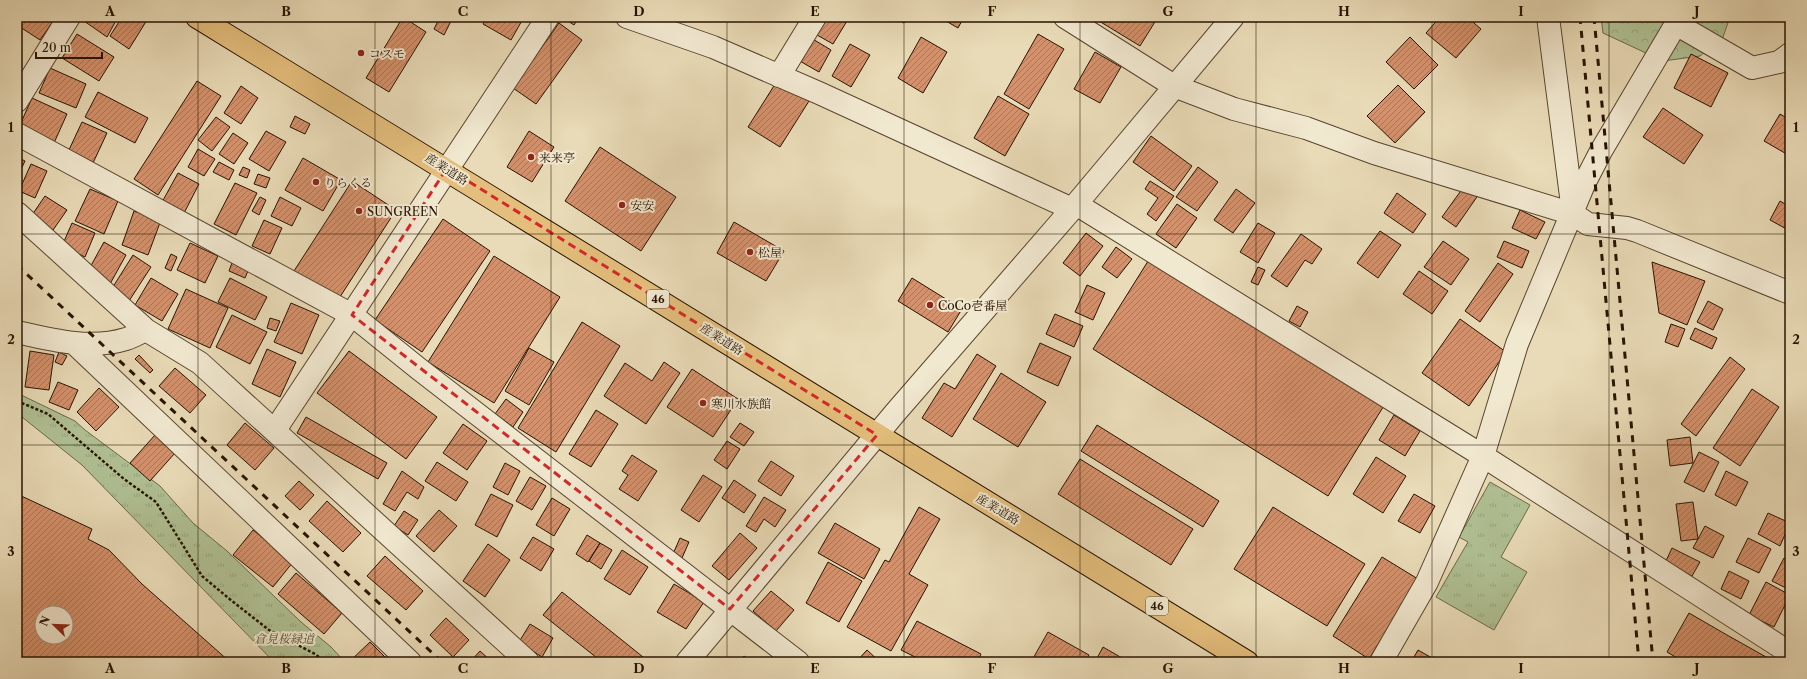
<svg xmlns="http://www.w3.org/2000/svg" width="1807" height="679" font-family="'Libre Caslon Text','Noto Serif JP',serif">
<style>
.grass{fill:url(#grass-tufts);stroke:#6c6a4a}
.forest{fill:url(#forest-crowns);stroke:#6c6a4a}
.building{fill:url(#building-hatch);stroke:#271301;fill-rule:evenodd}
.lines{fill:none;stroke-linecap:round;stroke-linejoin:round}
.minor-casing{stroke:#58452e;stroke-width:24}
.major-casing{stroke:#271301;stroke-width:24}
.path{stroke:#271301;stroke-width:2.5;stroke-dasharray:3 2;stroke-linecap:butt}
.minor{stroke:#f1e8d0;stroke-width:22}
.major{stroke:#e4be7c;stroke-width:22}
.rail{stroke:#271301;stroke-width:3;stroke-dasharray:7 7;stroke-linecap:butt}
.marked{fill:none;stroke:#d62828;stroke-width:3;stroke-dasharray:8 5;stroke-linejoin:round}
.grid{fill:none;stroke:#271301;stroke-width:1;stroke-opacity:0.55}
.poi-dot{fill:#8f2418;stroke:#f1e8d0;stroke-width:1.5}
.labels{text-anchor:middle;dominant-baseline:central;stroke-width:4;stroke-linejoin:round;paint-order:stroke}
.shield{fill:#f1e8d0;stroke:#64533f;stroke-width:1}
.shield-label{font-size:11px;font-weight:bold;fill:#271301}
.poi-label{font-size:12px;fill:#271301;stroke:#f1e8d0;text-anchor:start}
.street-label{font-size:12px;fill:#271301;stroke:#f1e8d0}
.park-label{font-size:12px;font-style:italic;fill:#575034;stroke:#f1e8d0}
.neatline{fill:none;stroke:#271301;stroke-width:1.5}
.grid-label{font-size:13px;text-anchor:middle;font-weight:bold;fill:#271301}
</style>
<defs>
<pattern id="grass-tufts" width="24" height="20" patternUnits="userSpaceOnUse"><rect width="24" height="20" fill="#b0c194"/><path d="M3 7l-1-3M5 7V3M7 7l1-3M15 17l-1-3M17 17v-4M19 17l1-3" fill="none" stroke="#97a57e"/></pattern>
<pattern id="forest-crowns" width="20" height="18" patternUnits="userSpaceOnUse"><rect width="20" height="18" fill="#b0c194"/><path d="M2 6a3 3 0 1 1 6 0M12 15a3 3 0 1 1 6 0" fill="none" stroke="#97a57e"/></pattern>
<pattern id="building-hatch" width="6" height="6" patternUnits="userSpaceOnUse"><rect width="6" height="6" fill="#d5916b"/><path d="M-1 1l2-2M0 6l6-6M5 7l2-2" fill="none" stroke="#ad7556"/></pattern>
</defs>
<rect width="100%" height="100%" fill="#e9dbb7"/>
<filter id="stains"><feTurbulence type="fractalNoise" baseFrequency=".005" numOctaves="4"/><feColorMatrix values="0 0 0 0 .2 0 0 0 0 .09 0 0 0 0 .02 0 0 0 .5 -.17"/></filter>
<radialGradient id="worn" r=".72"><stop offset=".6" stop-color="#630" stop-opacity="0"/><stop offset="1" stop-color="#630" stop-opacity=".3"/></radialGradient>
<path class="grass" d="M17,393l58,28 10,9 75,56 33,37 34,28 74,71 30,25 14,15h-71l-192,-197 -65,-52z
M1490,482l40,23 -29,52 26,15 -33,58 -58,-33 32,-55 -9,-5z"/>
<path class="forest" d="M1601,17h129l-7,20 -23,19 -37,5 -60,-28z"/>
<path class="building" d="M23,17h33l-16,23 -23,-15z
M86,17h32l-11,20 -23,-16z
M122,17h21l4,3 -18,29 -19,-13z
M403,17l23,15 -37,60 -23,-14z
M440,17l12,2 -8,16 -10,-6z
M487,17h37l-13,23 -28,-16z
M562,17h17l-5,8z
M667,17h18l-1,5z
M827,17h14l6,4 -14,23 -16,-9z
M893,17h15l-4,6z
M939,17h25l-6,11z
M1102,17h56l-18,29 -41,-25z
M1440,17h27l14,12 -25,29 -30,-25z
M559,23l23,17 -46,64 -23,-16z
M77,34l37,23 -15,24 -37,-23z
M1038,34l26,15 -35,60 -25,-15z
M921,37l26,15 -24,41 -25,-15z
M1410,37l28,28 -24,24 -28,-27z
M811,38l20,12 -12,22 -21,-12z
M850,44l20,11 -19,32 -19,-11z
M1095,52l26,15 -21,36 -26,-14z
M1691,54l37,19 -17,34 -37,-19z
M50,68l36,16 -10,24 -37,-15z
M197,81l24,15 -63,99 -24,-16z
M777,81l32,20 -29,46 -32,-20z
M1398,85l27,27 -30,31 -28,-27z
M241,86l17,12 -17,26 -17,-11z
M98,92l50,26 -13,25 -50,-26z
M998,96l31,18 -24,42 -31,-18z
M32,98l35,16 -13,29 -35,-16z
M1663,108l40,27 -19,29 -41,-27z
M1780,114l10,6v36l-26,-15z
M295,116l15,8 -5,10 -15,-7z
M216,117l14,10 -18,24 -14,-11z
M82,122l25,11 -14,30 -25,-11z
M266,131l20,11 -17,29 -20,-12z
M529,131l25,16 -22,35 -25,-15z
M233,133l15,10 -14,21 -15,-10z
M1151,136l41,30 -18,25 -41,-29z
M600,147l76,50 -35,54 -76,-50z
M198,149l17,10 -11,17 -16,-9z
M17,157l8,4 -8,17z
M303,158l38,22 -18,31 -38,-21z
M219,162l15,8 -5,10 -16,-8z
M31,164l16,7 -12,27 -16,-7z
M243,167l7,3 -3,8 -8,-3z
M1198,167l20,15 -21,29 -21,-14z
M178,173l21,11 -16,31 -22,-11z
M258,174l12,4 -4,10 -12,-4z
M352,181l44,29 -58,90 -44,-29z
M1150,181l24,15 -18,25 -9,-7 11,-16 -13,-9z
M235,183l22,10 -21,42 -22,-11z
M1465,185l14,9 -23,33 -14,-10z
M90,189l28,12 -14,33 -29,-13z
M1236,189l19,14 -22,30 -19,-13z
M1397,193l29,21 -13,19 -29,-20z
M45,196l22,14 -14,20 -21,-15z
M260,197l6,3 -7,15 -7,-4z
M280,197l21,11 -9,18 -21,-10z
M1780,201l10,6v24l-20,-11z
M1177,204l20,14 -21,30 -20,-14z
M1520,210l25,12 -9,17 -24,-11z
M134,211l27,9 -13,35 -26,-10z
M443,219l47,32 -68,101 -47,-32z
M264,220l18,8 -12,26 -18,-8z
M734,222l50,29 -18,30 -49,-28z
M72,223l23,10 -10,24 -23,-11z
M1258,223l17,10 -17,30 -18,-11z
M1380,231l21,14 -23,33 -21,-15z
M1086,233l17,13 -23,30 -17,-13z
M1301,234l21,15 -10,15 -7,-4 -18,27 -16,-11z
M1443,241l26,18 -18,26 -27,-18z
M1504,241l25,10 -7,17 -25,-11z
M104,242l22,13 -16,29 -22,-13z
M190,243l28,13 -13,27 -28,-13z
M1116,247l16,12 -15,19 -15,-11z
M171,254l6,3 -6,14 -6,-3z
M133,255l18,12 -22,34 -18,-11z
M494,256l66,41 -66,106 -66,-41z
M1150,258l235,146 -57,92 -235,-147z
M233,260l17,6 -5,12 -16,-7z
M1652,262l53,19 -18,44 -28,-12z
M1498,263l15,11 -33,48 -15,-11z
M1258,267l7,3 -7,15 -7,-3z
M1419,271l29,20 -16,23 -29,-20z
M151,278l27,16 -16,27 -27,-16z
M230,278l37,19 -12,23 -37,-18z
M912,278l50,31 -14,23 -50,-31z
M1087,285l18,8 -12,27 -18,-8z
M186,289l42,19 -18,40 -42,-19z
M1708,301l15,8 -10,21 -16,-8z
M291,303l28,12 -17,39 -28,-12z
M1297,306l11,6 -8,15 -11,-6z
M1055,314l28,12 -9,21 -28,-13z
M232,315l35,17 -17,32 -34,-17z
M270,318l10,3 -4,10 -9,-3z
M1460,319l46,33 -37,54 -47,-33z
M582,322l38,24 -64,106 -38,-24z
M1671,324l14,5 -7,18 -13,-5z
M1695,328l22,10 -5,11 -22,-10z
M1040,343l31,14 -13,29 -31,-14z
M529,348l25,14 -25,43 -24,-14z
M267,349l29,13 -16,35 -28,-13z
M30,351l24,4 -5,35 -24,-3z
M349,351l88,66 -31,42 -89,-66z
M59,352l8,4 -5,9 -7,-3z
M977,354l19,12 -44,71 -30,-19 22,-35 11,6z
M139,355l14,15 -3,3 -15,-14z
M1730,357l15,12 -49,67 -15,-12z
M664,362l16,11 -34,51 -42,-28 21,-33 27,18z
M175,368l31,27 -16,18 -31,-27z
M692,369l46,30 -25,38 -46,-30z
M1001,373l45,29 -28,45 -45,-28z
M58,382l20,8 -9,20 -20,-8z
M99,388l20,19 -23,24 -19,-19z
M1752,389l27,18 -39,59 -27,-18z
M506,399l17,13 -10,15 -18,-13z
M596,410l22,14 -27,43 -22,-13z
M1394,415l26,16 -15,25 -26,-16z
M306,417l81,46 -9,16 -81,-46z
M245,423l29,25 -19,22 -28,-25z
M740,423l14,9 -10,14 -14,-9z
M463,424l24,17 -20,29 -24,-17z
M1097,425l122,76 -16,26 -122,-76z
M155,435l20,18 -25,28 -20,-18z
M1690,437l3,26 -23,3 -3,-26z
M727,441l13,8 -13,20 -13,-9z
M1699,452l20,10 -15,30 -20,-10z
M632,455l25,16 -19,30 -19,-12 9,-14 -6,-4z
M1376,457l30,19 -23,37 -30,-19z
M1080,459l113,70 -22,36 -113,-71z
M771,461l23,15 -13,20 -23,-15z
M437,462l31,20 -12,19 -31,-20z
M505,463l15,8 -12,24 -15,-8z
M402,471l22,16 -6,12 -11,-7 -12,19 -12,-7z
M1726,471l22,11 -12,24 -21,-11z
M703,475l19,12 -23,35 -18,-12z
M530,477l16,9 -14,24 -16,-9z
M734,480l22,15 -12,18 -22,-15z
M299,481l15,14 -14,15 -15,-14z
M17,494l75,35 -4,10 21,11 33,34 88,78h-213zM42,613h24v24h-24z
M491,494l22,11 -16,32 -22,-12z
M1414,494l21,12 -15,27 -22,-12z
M764,497l22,13 -11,17 -11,-8 -8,13 -10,-6z
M552,498l18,11 -16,27 -18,-11z
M327,501l34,32 -18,19 -34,-31z
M1693,502l5,37 -17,2 -5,-37z
M919,507l21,12 -31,55 19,11 -37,66 -44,-24 38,-67 4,2z
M1273,507l92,57 -38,62 -93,-57z
M439,510l18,16 -23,26 -18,-16z
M404,511l14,9 -10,15 -14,-9z
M1768,513l22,10 -10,23 -22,-12z
M835,523l45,26 -16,30 -46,-26z
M1705,526l19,10 -11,22 -20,-10z
M253,530l40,32 -20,25 -40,-32z
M740,533l17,15 -28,32 -17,-14z
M587,535l13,8 -12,19 -12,-8z
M533,537l21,12 -13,22 -21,-13z
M680,538l9,4 -7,16 -9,-4z
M1748,538l23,11 -12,24 -23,-11z
M600,543l12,7 -11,19 -12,-8z
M488,544l22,16 -25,37 -22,-16z
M1672,548l28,14 -8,14 -27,-13z
M622,550l26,17 -18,28 -26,-16z
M385,556l38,35 -17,19 -39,-34z
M1382,557l36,22 -49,80 -36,-23z
M1784,558l6,3v29l-18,-9z
M828,562l34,19 -23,41 -33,-19z
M1729,571l20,10 -8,18 -20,-10z
M296,573l46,40 -18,21 -46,-40z
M1766,582l24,13 -16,32 -25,-12z
M674,584l30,18 -18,27 -29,-17z
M771,591l23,19 -18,21 -23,-20z
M562,592l86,69 -1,1h-45l-59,-47z
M1689,613l38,22 48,27h-91l-17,-10z
M446,618l23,22 -16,17 -23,-22z
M917,621l64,33 -4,8h-52l-24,-12z
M530,624l23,14 -11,19 -23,-15z
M1048,632l41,23 -4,7h-54z
M370,642l20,20h-41z
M1103,647l26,15h-34z
M867,650l13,12h-24z
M1418,650l21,12h-28z
M480,651l12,11h-22z
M744,656l7,6h-12z"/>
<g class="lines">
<g class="minor-casing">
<path id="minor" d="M627,17l86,30 106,46 253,116
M1065,17l109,69 60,23 72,19 68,25 199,61 15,10 39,4 10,3 153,62
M1548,17l25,195
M1677,17l-1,7 76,44 27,-6 11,-8
M779,76l36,-59
M17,101l52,-84
M17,134l335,181 67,54 379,293
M1076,204l407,252 307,197
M17,213l129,117 54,33 328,299
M17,332c35,8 74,18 109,7 7,-2 13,-6 20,-9
M74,343l336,319
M275,430l273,-413
M687,662l208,-249 177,-204 161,-192
M1381,662l46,-80 56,-126 34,-112 67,-160 17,-33 75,-127"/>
</g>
<g class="major-casing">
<path id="major" d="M197,17l1050,645"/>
</g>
<path class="path" d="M17,401l31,13 76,65 32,23 46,74 30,25 37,29 46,24 10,8"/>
<use href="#minor" class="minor"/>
<use href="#major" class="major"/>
<path class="rail" d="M1580,17l59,645
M1594,17l59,645
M17,265l425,397"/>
</g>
<path class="marked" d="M447,168l430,267 -147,174 -378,-294z"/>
<path class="grid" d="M198,17v645M375,17v645M551,17v645M727,17v645M904,17v645M1080,17v645M1256,17v645M1432,17v645M1609,17v645M17,234h1773M17,445h1773"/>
<g class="poi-dot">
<circle cx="361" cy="53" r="4"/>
<circle cx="531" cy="157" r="4"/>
<circle cx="316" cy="182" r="4"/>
<circle cx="622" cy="205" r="4"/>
<circle cx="359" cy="211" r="4"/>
<circle cx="750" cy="252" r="4"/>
<circle cx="930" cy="305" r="4"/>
<circle cx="703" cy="403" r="4"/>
</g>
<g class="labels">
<g class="shield">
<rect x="647" y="290" width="22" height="18" rx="3"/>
<rect x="1146" y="597" width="22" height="18" rx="3"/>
</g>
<g class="shield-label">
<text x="658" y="299">46</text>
<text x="1157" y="606">46</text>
</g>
<g class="poi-label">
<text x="369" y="53">コスモ</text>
<text x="539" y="157">来来亭</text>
<text x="324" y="182">りらくる</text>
<text x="630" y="205">安安</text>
<text x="367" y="211">SUNGREEN</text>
<text x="758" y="252">松屋</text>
<text x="938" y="305">CoCo壱番屋</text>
<text x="711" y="403">寒川水族館</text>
</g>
<g class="street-label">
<text transform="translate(447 169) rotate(32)">産業道路</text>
<text transform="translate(722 339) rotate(32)">産業道路</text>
<text transform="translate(998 509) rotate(31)">産業道路</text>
</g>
<g class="park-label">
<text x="284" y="638">倉見桜緑道</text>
</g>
</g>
<rect width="1807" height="679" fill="none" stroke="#e9dbb7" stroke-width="44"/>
<g transform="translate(54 625) rotate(293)"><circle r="19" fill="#f1e8d0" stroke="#a0937d"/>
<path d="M0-3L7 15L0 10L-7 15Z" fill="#8f2418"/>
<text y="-6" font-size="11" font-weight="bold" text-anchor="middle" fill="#271301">N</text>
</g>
<path d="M36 52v6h66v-6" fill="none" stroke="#271301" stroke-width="2"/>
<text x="42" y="52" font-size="12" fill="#271301" stroke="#f1e8d0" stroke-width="3" paint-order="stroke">20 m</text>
<rect x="22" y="22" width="1763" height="635" class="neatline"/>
<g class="grid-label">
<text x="110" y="16">A</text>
<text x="286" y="16">B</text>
<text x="463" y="16">C</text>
<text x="639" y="16">D</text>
<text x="815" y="16">E</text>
<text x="992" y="16">F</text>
<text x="1168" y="16">G</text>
<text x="1344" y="16">H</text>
<text x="1521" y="16">I</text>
<text x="1697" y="16">J</text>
<text x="11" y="132">1</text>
<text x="1796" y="132">1</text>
<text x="11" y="344">2</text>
<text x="1796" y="344">2</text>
<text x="11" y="556">3</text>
<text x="1796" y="556">3</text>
<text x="110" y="673">A</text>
<text x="286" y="673">B</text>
<text x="463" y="673">C</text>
<text x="639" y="673">D</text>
<text x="815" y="673">E</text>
<text x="992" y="673">F</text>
<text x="1168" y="673">G</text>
<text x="1344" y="673">H</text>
<text x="1521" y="673">I</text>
<text x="1697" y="673">J</text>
</g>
<rect width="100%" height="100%" filter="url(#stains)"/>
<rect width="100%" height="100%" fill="url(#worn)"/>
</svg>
